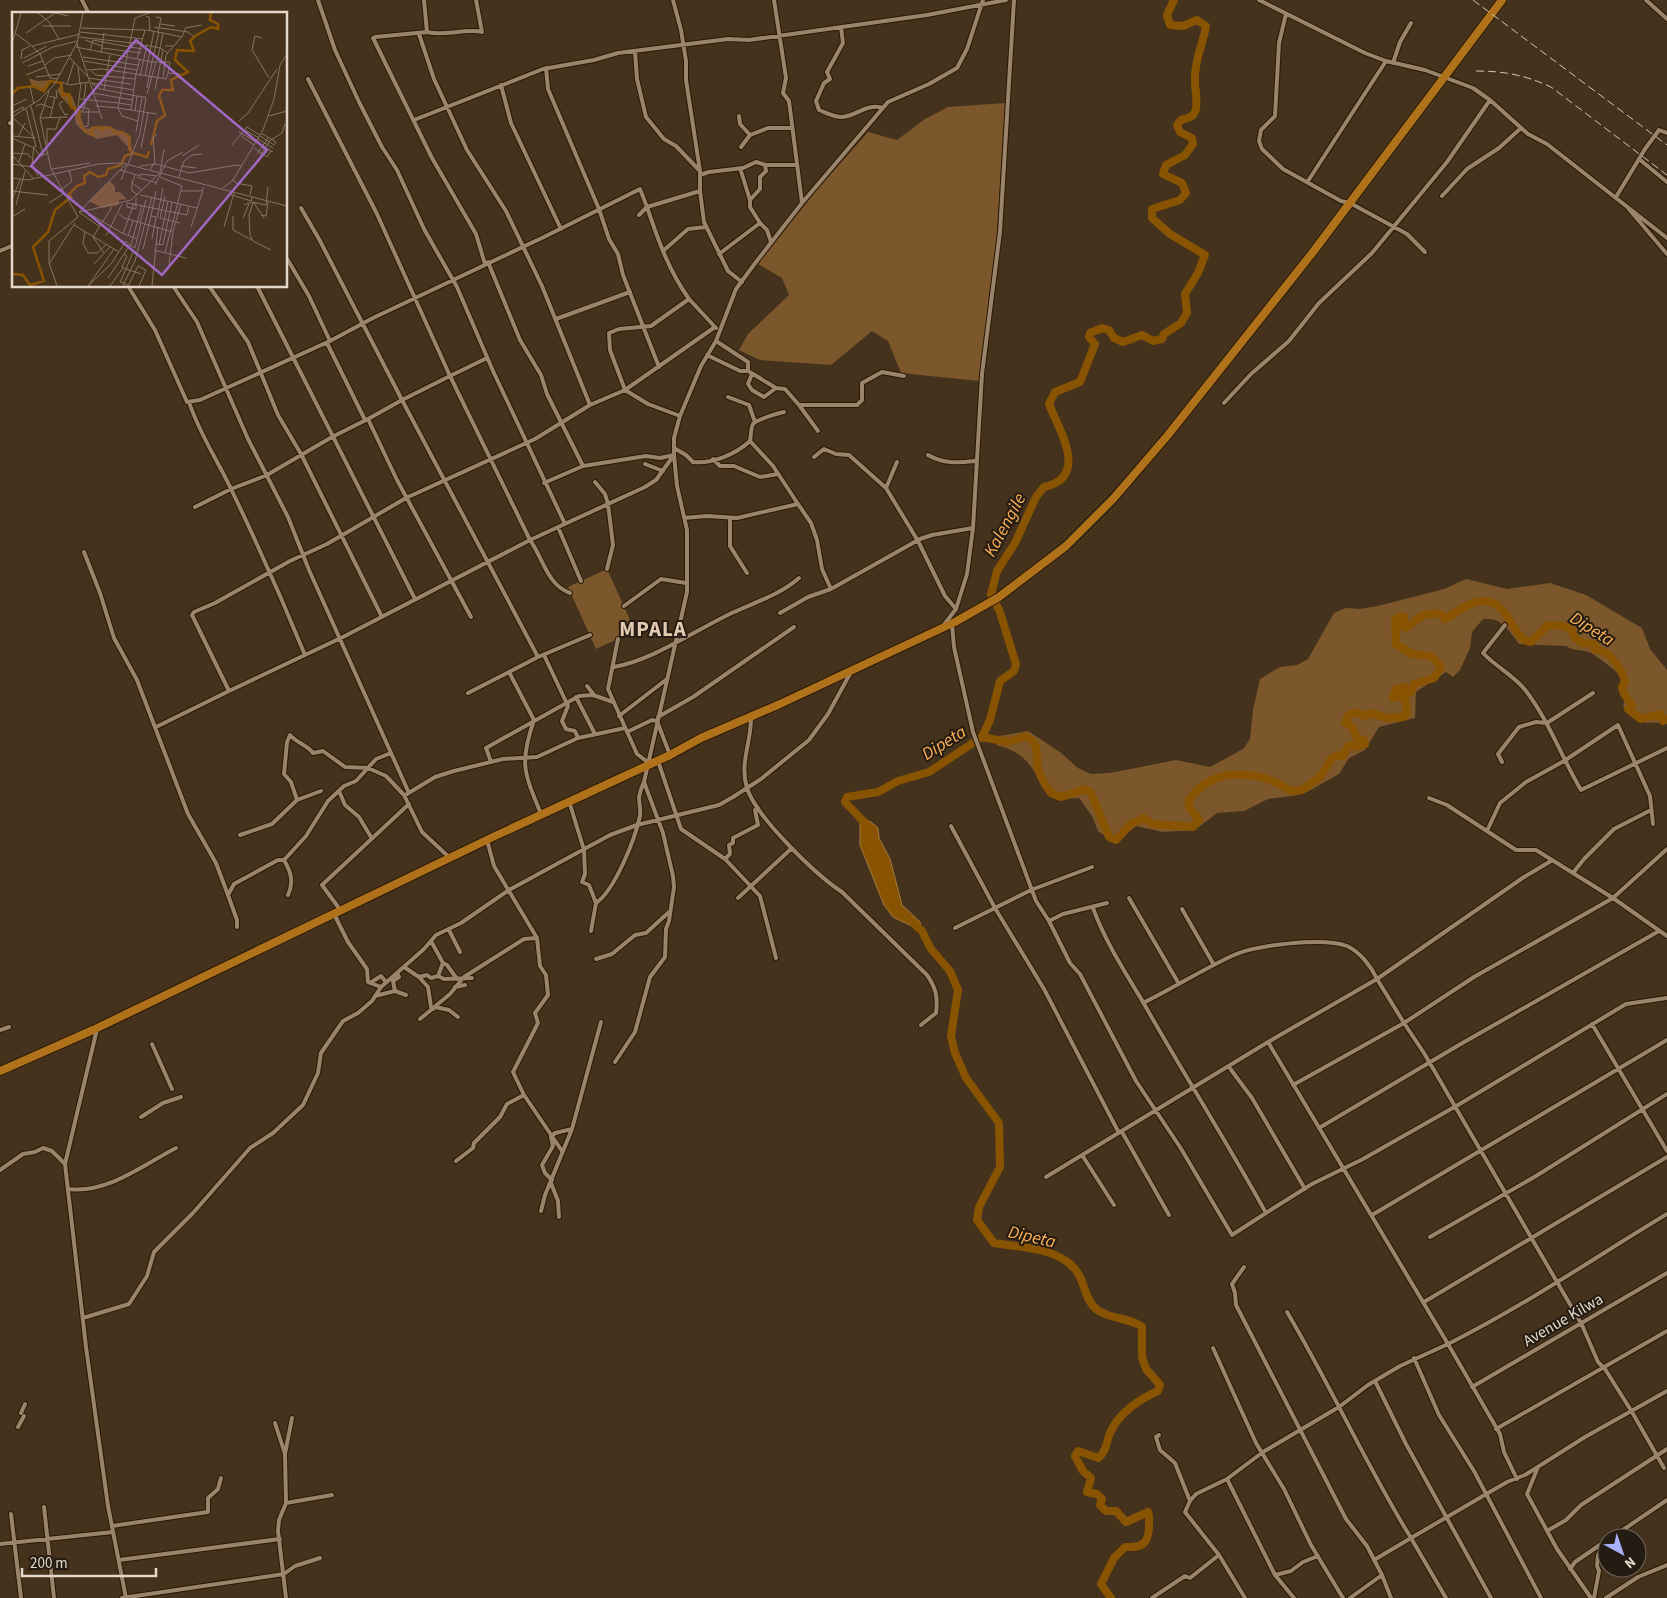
<svg xmlns="http://www.w3.org/2000/svg" width="1667" height="1598" font-family="'Source Sans 3',sans-serif">
<style>
.green{fill:#7c572c}
.water{fill:#895401;stroke:#a47c3e}
.lines{fill:none;stroke-linecap:round;stroke-linejoin:round}
.river{stroke:#895401;stroke-width:8}
.street-casing{stroke:#2a1904;stroke-width:6}
.highway-casing{stroke:#2a1904;stroke-width:10}
.street{stroke:#9a846c;stroke-width:4}
.highway{stroke:#b0711b;stroke-width:8}
.rail{stroke:#d2c6b8;stroke-width:1;stroke-dasharray:8 4;stroke-linecap:butt}
.labels{text-anchor:middle;dominant-baseline:central;stroke-width:4;stroke-linejoin:round;paint-order:stroke}
.street-label{font-size:16px;fill:#e4d8cb;stroke:#241b12}
.water-label{font-size:18px;font-style:italic;fill:#fcb156;stroke:#241b12}
.district-label{font-size:21px;font-weight:bold;letter-spacing:1px;fill:#e3cbb2;stroke:#241b12}
.inset-river{fill:none;stroke:#895401;stroke-width:2.5}
.inset-road{fill:none;stroke:#847462;stroke-width:1}
.view{fill:#a068c3;fill-opacity:0.15;stroke:#a068c3;stroke-width:2.5}
.inset-edge{fill:none;stroke:#e4d8cb;stroke-width:2.5}
</style>
<rect width="100%" height="100%" fill="#44321c"/>
<path class="green" d="M1005,103l-8,130 -18,148 -78,-8 -13,-32 -16,-10 -41,34 -71,-5 -21,-10 9,-16 41,-39 -7,-17 -24,-14 62,-78 48,-54 29,8 28,-21 23,-12z
M607,569l28,62 -39,18 -28,-62z
M1466,579l41,10 43,-6 36,12 56,33 8,21 17,21v53c-21,-1 -32,4 -44,-18l2,-4 -5,-7 1,-18c-4,-4 -26,-22 -32,-24 -9,-3 -14,0 -23,-6l-47,-2c-10,-13 -17,-27 -36,-25l-11,13 -2,16 -10,22 -7,7 -7,-5 -30,20 -1,26 -36,9 -14,23 -16,8 -10,16 -30,17 -11,4 -30,4 -24,12 -27,2 -22,17 -32,2 -27,-6 -21,17 -17,-12 -6,-15 -13,-18 -16,1 -14,-3c-17,-27 -20,-43 -53,-51l4,-9 28,-5 32,21 18,16 13,6 19,-1 66,-13 34,7 33,-18 7,-10 3,-29 7,-31 20,-12 17,-2 11,-6 26,-46 11,-5 15,1 18,-3 66,-17z"/>
<path class="water" d="M860,818l11,4 7,6 1,10 11,21 12,46 18,17 2,9 -29,-14 -9,-12 -24,-60z"/>
<g class="lines">
<path class="river" d="M982,737l8,-17 10,-39 14,-10 2,-7 -16,-52 -9,-18 6,-23 18,-28 21,-46 8,-10c46,-10 15,-57 5,-83l6,-12 25,-10 15,-38 -6,-7 1,-4 12,-5 7,2 5,8 9,4 19,-7 11,6 9,-2 2,-5 17,-11 6,-10 -2,-19 13,-21 7,-18 -35,-21 -18,-16v-9l28,-9 6,-7 -4,-10 -19,-9 3,-9 19,-10 8,-11 -1,-6 -12,-6 -3,-7 4,-5c6,-2 11,-2 14,-8 4,-9 -1,-25 0,-35 0,-18 8,-33 11,-51l-9,-6 -14,6 -13,-1 -3,-10 7,-15
M867,825l-22,-23 2,-5 31,-5 20,-11 31,-9 53,-35 26,5 18,-6c12,8 10,11 11,23 0,12 7,25 14,34l10,4 24,-8 6,4 18,44 7,3 15,-16 12,-6 10,6 40,3 6,-7 -10,-13v-7c24,-35 71,-30 102,-9l11,-1 19,-14 10,-17 5,-4 7,1 5,-10 7,-1 1,2 9,-3 -1,-4 -7,-2 -5,-11 -7,-4 3,-7 7,-4 10,4 7,-3 14,5 18,-1 3,-4 -2,-13 -5,-4 -7,2 3,-9 9,-2 2,6 4,-1 3,-8 20,-6 7,-11 -10,-11 -19,-2 -16,-10 -1,-24 5,-4 4,1 -1,9 3,2c17,-11 11,-15 35,-14l4,5c10,-5 19,-14 31,-17 36,-7 34,39 55,40l17,-17 16,1 7,3 4,9 8,5 12,1v6c14,-2 29,22 30,33l-3,4 2,7 8,11 -4,4 13,10 19,-5 3,7 4,-2
M914,924l8,7 9,18 19,22 8,19 -7,46 4,17 11,25 33,45 1,44 -21,40 -2,13 17,23c28,5 69,4 85,32 6,11 7,26 17,34 14,11 34,8 46,18v30l4,12 14,16 -2,6c-19,8 -40,23 -48,42 -4,10 -3,18 -12,25l-20,-7 -3,5 8,15 8,7 -4,14 10,2 5,5 -2,6 6,6h10l10,11 22,-10c2,6 1,7 1,12 0,19 -5,24 -24,23l-11,11 -13,26 10,14"/>
<g class="street-casing">
<path id="street" d="M82,0l7,14
M318,0l17,50 24,52 23,45 15,23 27,59 33,58 36,84 72,153
M673,0l8,30 5,31v19l14,91v20l4,31 24,49 14,11
M774,0l12,78 -3,15 6,8 13,102
M1259,0l106,53 21,8 39,9 48,18 17,12 38,34 19,10 120,94
M1646,0l21,19
M1286,14l-7,29 -4,73 -14,14 -2,11 3,8 21,20 58,32 9,2 57,31 18,18
M841,27l2,16 -16,29 3,7 -6,4 -8,18 3,9c8,3 15,7 23,7 15,-1 24,-14 41,-9
M427,32c17,5 37,-4 55,0l-6,-32
M419,34l15,45 33,71 39,61 36,75 48,119
M375,37l52,-5 -3,-32
M373,38l59,120 44,76 9,30
M635,51l2,28 9,38 18,22 12,7 23,24
M1393,63l7,-21 11,-19
M546,68l2,21 51,120 10,30 9,15 5,21 36,92
M308,79l69,135 73,162 37,-18
M501,85l10,38 50,106
M739,116l1,8 10,11 -9,12
M414,120l129,-51 51,-9 24,-7 110,-14 21,1 178,-25 79,-15
M10,123l4,-2
M750,135l18,-7h24
M1639,159l28,23
M740,168l10,32
M700,175l9,-3 34,-4 13,-6 10,3h30
M1308,181l78,-120
M1442,196l25,-27 32,-21 22,-20
M1616,197l29,-48 14,-19 8,3
M647,207c11,33 22,64 42,92
M301,208l18,31 83,161 48,-24 80,164c13,18 17,45 40,53
M1628,208l39,46
M639,215l8,-8
M760,223l-10,-16v-7l10,-11v-12l6,-6 -1,-6
M0,251l14,-6
M663,251l25,-22 18,-2
M719,254l41,-31 7,7 4,12
M286,257l23,39 21,45
M488,262l32,78 21,35 6,19 36,72
M128,286l27,44 32,72 13,-2 130,-59 43,-23 171,-81 96,-48 7,18 53,-16
M173,286l24,36 51,117 40,78 21,53 100,223
M209,286l39,56 30,73 23,39 81,163
M257,286l158,313
M556,319l74,-27
M716,341l32,21v9l28,17 9,1 14,16 19,26
M327,343l38,77
M707,355l33,16h8
M752,374l-4,10 4,6 12,7 12,-9
M728,397l21,8 6,17
M189,402c10,31 29,59 43,89 26,54 50,108 73,164
M1224,403l27,-29 38,-33 30,-38 53,-50 75,-91 43,-62
M799,405h58l5,-5v-17l20,-11 22,4
M680,416l-32,-12 -23,-14 -15,-40 -1,-17 10,-4 32,-3 38,-27 27,29
M368,419l34,-19 136,257
M750,441c1,-5 1,-14 3,-17 3,-4 25,-11 31,-12
M674,448l12,7 7,7c20,2 43,-8 57,-21l23,25 25,38
M928,455c16,9 29,8 47,6
M814,457l10,-8 12,5 13,1 37,33
M713,459l7,7h14l26,11 18,-3
M897,462l-11,26 32,53 27,55 11,13
M645,464l18,7
M595,482l10,12 3,10 5,41 -6,24
M544,483l39,-17 63,-10 14,2 14,-3
M195,507l36,-18 36,-14 65,-38 36,-18 29,61 74,137
M684,518l23,-2 30,2 61,-14 13,19 6,17 5,29 9,20
M730,518v28l17,27
M558,527l23,54
M84,552l16,41 14,45 23,42 51,134 28,49 12,32
M624,606l37,-27 25,4
M780,613l28,-16 23,-8 89,-50 12,-4 41,-7
M952,624l2,23 19,85 63,169 13,20 14,-7 44,-11
M1505,625l-22,28c13,14 32,23 43,38 23,30 36,67 55,99l86,-42
M943,626l13,-17 11,-35 6,-46 9,-154 18,-142 14,-232
M618,639l-10,50 29,65 12,9
M544,655l24,51 -6,15 4,8 9,2 3,7
M614,667c40,-7 83,-38 120,-55 22,-10 47,-18 65,-34
M509,672l25,48c-15,44 -10,52 7,94
M587,686l8,10
M229,691l114,-54 187,-97 115,-53 11,-7 18,-25
M468,693l70,-36 52,-22
M576,697l19,37
M619,716l48,-37
M751,716c1,24 -12,48 -4,72 9,29 69,87 95,104l85,83c9,13 11,22 9,38l-15,12
M658,717l35,-20 101,-70
M156,727l73,-36 -37,-76 2,-3 21,-9 75,-42 37,-17 79,-46 129,-59 55,-34 35,-15 90,-63
M627,732l25,-12 5,1 13,34
M658,761l23,68 44,30 35,37 16,62
M491,762l-5,-14 93,-52 14,-1 20,7
M1502,762l-4,-8 21,-27 17,-5 11,1 46,-30
M339,791l6,14 14,12 12,20
M407,794l28,-17 19,-6 49,-12 34,-2 41,-19 47,-10
M1429,798l18,7 69,45h20l77,48 54,38
M297,800l-6,-18 -7,-8 3,-32 3,-7c8,9 16,9 23,18l10,-2 22,16 23,1 18,8 18,19 18,37 28,26
M569,801l15,49 1,24 -3,8 7,3 7,18 -5,28
M951,826l44,82 49,81 75,144
M1487,831l13,-28 26,-21 38,-21 54,-36 32,71 3,28
M240,835l32,-11 25,-24 24,-9
M725,859l5,-5 -1,-9 4,-2v-5l25,-13 -3,-15 3,-2
M284,860c7,12 10,22 4,35
M1573,873l11,-14 30,-30 37,-19
M738,898l54,-50
M1129,898l50,86
M596,903c19,-13 39,-64 44,-87 1,-6 -1,-13 -1,-19 1,-5 3,-11 5,-15
M1093,908c12,33 32,64 50,94 40,71 84,140 123,211l46,-29 51,-25 95,-54 168,-101 41,-6
M1182,909l32,56
M341,911l-19,-26 87,-81
M334,914l14,28 19,27 1,13 13,5
M1049,921l21,42 10,11 56,107 44,66 52,88 34,-22
M237,927v-7l-9,-25 6,-11 44,-24h6l22,-24 22,-35 16,-15 12,-5 20,-22 15,-6
M955,928l76,-38 61,-23
M449,930l11,22
M431,941l12,22 4,2 10,14
M596,959l16,-5 23,-19 11,-2 23,-21
M404,967l15,10 8,-2 4,3 7,-2 6,3 28,-1
M438,976l5,-13
M419,977l9,10 3,20 2,2
M370,983l11,-7 5,6
M455,987l10,-2
M395,991l-2,-10 6,-4 -2,-4
M375,996l20,-5 11,4
M1143,1003c31,-15 60,-34 91,-48 23,-10 89,-18 113,-9 13,6 24,20 30,33l147,-102 27,-16
M435,1007l14,3 9,7
M420,1019l30,-25 14,-17 60,-38 13,-1
M1592,1024l75,127
M97,1029l-32,135 21,183 22,159 18,92
M0,1030l9,-3
M152,1044l20,45
M615,1062l20,-30 15,-55 15,-20 1,-28 3,-8 5,-34 -1,-11 -10,-43 -19,-51 43,-190v-62l-10,-44 -3,-31v-17l6,-22 21,-50 15,-25 20,-52 20,-27 46,-59 86,-101 41,-18 28,-16 10,-19 16,-49
M1229,1067l23,31 53,91
M524,1095l38,56
M141,1117l22,-14 18,-6
M1319,1128l140,-83 200,-114
M1122,1132l47,83
M1082,1155l32,50
M456,1161l17,-13 1,-5 26,-26 7,-13 17,-9 -11,-23 25,-49 -3,-10 13,-18 -2,-20 -6,-9 -3,-28 -43,-72 -7,-26
M0,1170l23,-16 12,-2 8,-4 9,3 13,13
M1046,1177l222,-135 109,-63 27,44 -111,62
M552,1180l-7,-7 -3,-8 11,-19 -2,-9 4,-4 17,-4
M551,1183l7,18 1,16
M69,1189c38,5 74,-24 107,-41
M541,1211l4,-16 27,-66 29,-107
M1372,1215l295,-175
M1430,1237l106,-61 131,-82
M1244,1267l-12,17 3,9 1,12 110,214 21,27 15,29 -32,23
M1424,1302l243,-145
M1287,1312c44,74 79,153 124,226l-37,22
M83,1318l46,-14 18,-28 7,-24 39,-39 57,-65 23,-15 30,-28 15,-32 3,-20 22,-32 15,-8 14,-12 9,-14 43,-38 12,-14 25,-12 48,-33 101,-55 27,-10 82,-20 14,-8 28,-18 48,-39 19,-26 23,-42
M1213,1348l43,95 28,46 27,56 32,53
M1414,1358l25,57 35,56 67,127
M1375,1381l31,63 85,154
M1472,1387l195,-114
M21,1413l4,-9
M275,1423l10,31
M18,1427l6,-11
M1496,1429l171,-98
M1159,1435l-3,2 4,13 15,13 15,38
M1538,1467l-11,27 30,55 34,49
M1664,1468l-32,-56 -27,-43 -7,-7 -16,-37 -158,-272 -20,-30 70,-46 139,-79 54,-49
M1227,1479l48,96 19,23
M1517,1479l-13,-27 -4,-18 -52,-90c76,-38 146,-86 219,-130
M286,1503l46,-8
M44,1507l10,91
M11,1514l10,84
M112,1526l96,-14v-14l10,-9 3,-11
M1547,1531l19,-11 15,-15 86,-56
M1611,1538l56,-38
M0,1544l113,-12
M1219,1555l26,43
M119,1560l161,-21
M1570,1569l5,-7 32,-22
M1275,1575l16,-4 12,-9 15,-6
M1382,1575l9,23
M122,1598l162,-24 11,-8 25,-8
M286,1598l-8,-67 1,-11 7,-17 -1,-49 7,-36
M1152,1598l33,-22 5,2 29,-23 -34,-43 5,-11 6,-7 31,-15 36,-27 76,-45 29,-22 32,-19 48,-22 -180,-302
M1446,1598l-35,-60 96,-56 18,-7 60,-38 82,-46
M1594,1598l5,-27 -2,-5 1,-11 9,-14
M1606,1598l32,-21 29,-12"/>
</g>
<g class="highway-casing">
<path id="highway" d="M0,1071l93,-41 402,-194 175,-81 31,-17 79,-34 175,-82 44,-25 67,-51 47,-47 55,-64 145,-183 189,-252"/>
</g>
<use href="#street" class="street"/>
<use href="#highway" class="highway"/>
<path class="rail" d="M1473,0l194,145
M1476,71c28,0 49,4 75,16l116,88"/>
</g>
<g class="labels">
<g class="street-label">
<text transform="translate(1563 1320) rotate(-30)">Avenue Kilwa</text>
</g>
<g class="water-label">
<text transform="translate(1005 525) rotate(-62)">Kalengile</text>
<text transform="translate(1592 629) rotate(32)">Dipeta</text>
<text transform="translate(944 743) rotate(-32)">Dipeta</text>
<text transform="translate(1032 1237) rotate(13)">Dipeta</text>
</g>
<g class="district-label">
<text x="653" y="629">MPALA</text>
</g>
</g>
<g transform="translate(12 12)">
<rect width="275" height="275" fill="#44321c"/>
<path d="M17,66l8,3 16,-1 -10,12 -11,-5zM44,70l7,1 -1,8 10,5 13,33 22,-3 15,6 8,4 2,15 -15,-16 -20,4 -12,-6 -9,-9 -2,-14 -13,-13 -4,-7 4,-5zM98,169l5,6v5h5l7,7 -8,1v5l-17,3 -13,-7z" fill="#7c572c"/>
<path class="inset-river" d="M0,82l6,-6 16,-2 10,5 6,-10 11,2 2,12 6,-1 2,13 9,4 -1,9 5,10 9,5 -1,-7 7,-1 4,3v-3l8,1 7,6 4,-2 8,5 -1,12 4,4M139,133l6,-24 8,-6 -6,-19 3,-6h11l-2,-10 17,-8 -13,-12 2,-10 17,1 -4,-10 5,-5 16,-9 7,2v-5l-8,-4 1,-7M121,141l14,4 2,-6M0,262l11,1 7,10 14,-4 -11,-34 15,-15 7,-22 16,-13 -2,-3 8,-8 8,-3 -1,-7 6,-4 8,5 8,-2 2,-6 13,-4 4,-9 8,-3"/>
<path class="inset-road" d="M26,1l11,9 10,17M134,4l3,1 1,13M144,5l5,1 -3,14M148,12l15,2M30,14h29M142,15l34,5 5,4M69,16l64,2 -8,29M173,16l17,-3M134,18l17,3 -3,15 8,5M68,20l63,7M3,21l17,13 48,-12M14,21l29,-20 13,3M151,21l19,4 3,-8M67,25l63,7M250,26l-7,-2 -3,14 17,28M73,28l17,6M90,30l40,7M65,31l25,76M0,32l9,-31M133,33l15,3 -3,13M20,34l8,8 10,24 7,1M153,34h9l7,-9M64,35l76,15 7,-30M90,36l39,5M117,36l6,-30 14,-5M78,38l3,-10 10,2M89,41l3,-20M71,45l55,8M12,46l23,-12M58,46l18,19M9,47l1,-9 8,-4M72,49l53,9M10,51l31,-16 25,-6M33,53l9,-7 18,-3M16,54l15,-5M66,55l2,17M75,58l15,-1 34,5 4,-15M79,59l5,4 39,4M14,63l20,-8M128,64l7,-31M133,64l9,-45M24,65l25,-3M76,66l43,6M151,66l3,-23 7,-8M50,70l7,3 20,-3M79,71l9,6 42,8 -6,35M79,71l43,7M55,72l7,-22M18,75l4,17M135,76l5,-26h18l-2,11M92,78l6,-35M143,78l8,-40M37,79l-9,27 11,51 27,48 -29,24v22l8,23M81,81l39,7M135,82l9,-32M37,84l8,2 -1,-8M68,87l39,4 9,-53M72,87l2,-16M51,89l-4,3 6,11 3,-1M74,90l-4,10h17M119,93l-12,-2 -1,5 39,6M0,94l15,-7M19,94l12,49M24,94l5,-2 11,4M66,94l11,3 -1,17 -4,1M84,94l22,2 4,8 16,5M66,95l3,-24M14,97l10,38M119,98l5,-36 30,5 2,-6 12,1M123,99l2,-15M0,101l11,-6 1,3M257,104l18,-5M0,105l27,-17 15,-15 23,-42 6,-30M0,105l23,21M28,106l27,-1M38,106l5,-21M227,109l9,-8 29,-44M233,118l14,8M227,120l34,20M249,121l15,9 -2,3M128,122l6,-37h-4M0,124l23,2M229,124l13,9M248,124l14,9M6,125l7,-14M0,126l22,10 6,8 8,-3M246,127l15,9M259,128l11,-7 3,-9M220,133l15,-18 13,8M22,134l-2,19 6,11M35,134v-17h9l4,-12M129,136l7,-35M242,136l13,9 4,-6M0,141l16,1 3,4M245,142l11,-16M0,143l21,23M170,144l17,-11M248,144l11,-17M7,150l6,-18M0,152l20,3M116,152l12,-30M128,154l16,-2 33,9 48,-8 5,1M169,154l15,2M40,157l38,-6M108,158l21,6M138,158l5,-8 -2,-24 4,-4M148,160l4,-23M128,162l17,2M123,163l-3,8 10,7M125,165l20,6M148,165l22,9M167,165l5,-16 8,-6 10,-1M0,166l16,2 70,-16 24,-1 165,43M109,168l6,-15M221,168l3,3 16,3 -2,9M120,171v8l6,4M143,173l12,-24 16,-9M211,176l10,-8 30,-50 11,-31 6,-34 7,-11M49,178l11,-9 -3,-11M0,179l36,4M168,179h21l3,-4M217,182l22,7 1,-4M128,183l49,11M153,184l-5,22 20,5M0,188l8,-20M115,190v5l9,2v-11M37,191l14,-9M116,191l59,12 2,-9 8,2M241,191l-4,12 1,20 3,6 18,9M242,191l10,15M4,193l9,-34M232,193l8,-3 14,3 2,-18M73,199l37,22 15,6M68,200l51,-12 29,-27M107,202l5,4 49,14 -4,33M249,203l5,1 2,-14M221,204v14l19,10M0,205l13,-8M145,206l6,-30M231,206l6,-14M128,211l6,-23M62,213l45,27M88,215l-21,-15 46,-47M179,215l12,-37M212,215l10,-34M161,219l8,-27M73,220l-2,11 5,10h9l9,-8M111,222l11,-31M94,224l16,-32M116,224l5,-15M81,225l19,-30M81,225l11,16M140,227l4,-22 -5,-1 5,-25M143,232l8,1 9,-43M119,233l11,-40M147,233l9,-44M123,236l6,-25M131,237l8,-33M142,238l32,8M121,240l-7,17 15,5M153,241l17,-67M37,252l26,-41M82,252l16,-17M96,266l22,-33 5,3M76,274l23,-22 15,-23 4,4M76,274l26,-37M98,274l13,-18M111,274l1,-3 -4,-1 6,-13 -4,-2 5,-11 -3,-2M116,274l10,-20 8,4 -7,16M117,274l-5,-3 11,-22 17,-64M140,274l6,-59"/>
<path class="view" d="M124,28l131,110 -105,125 -131,-109z"/>
<rect width="275" height="275" class="inset-edge"/>
</g>
<g transform="translate(1622 1553) rotate(140)"><circle r="24" fill="#241b12" stroke="#71675c"/>
<path d="M0-4L9 19L0 12L-9 19Z" fill="#a8b0fc"/>
<text y="-8" font-size="14" font-weight="bold" text-anchor="middle" fill="#e4d8cb">N</text>
</g>
<path d="M22 1568v8h134v-8" fill="none" stroke="#e4d8cb" stroke-width="2.5"/>
<text x="30" y="1568" font-size="15" fill="#e4d8cb" stroke="#241b12" stroke-width="4" paint-order="stroke">200 m</text>
</svg>
